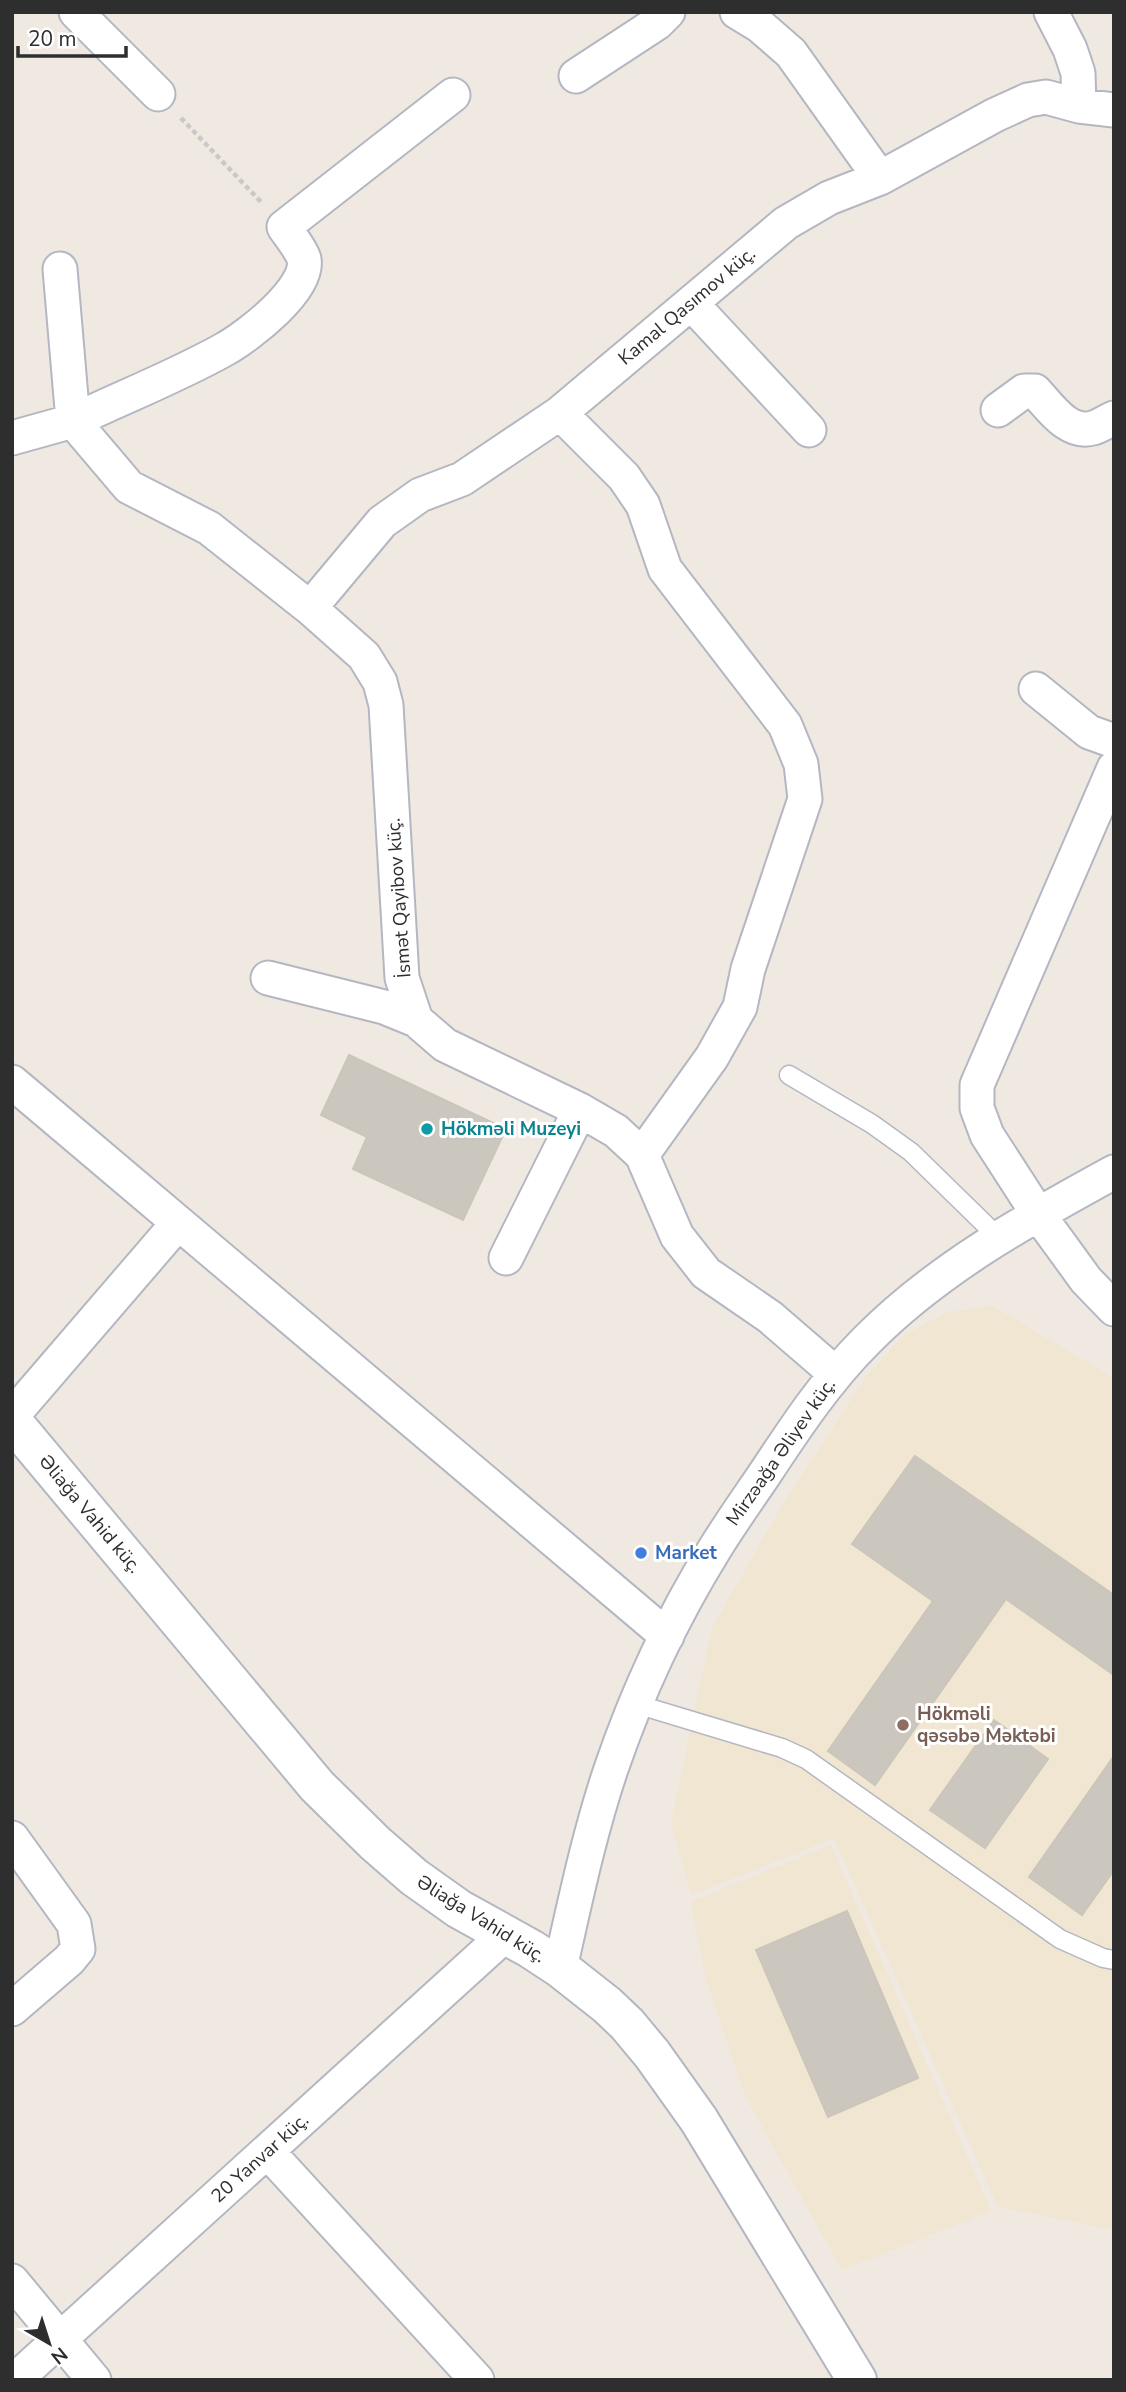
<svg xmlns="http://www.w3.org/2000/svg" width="1126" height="2392" font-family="'Nunito Sans',sans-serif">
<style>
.education{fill:#f0e6d1}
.building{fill:#cbc7bf;stroke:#cbc5ba;stroke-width:2}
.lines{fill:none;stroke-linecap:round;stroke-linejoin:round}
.service-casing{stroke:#b4b7c1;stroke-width:21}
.minor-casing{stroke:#b4b7c1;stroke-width:37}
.tertiary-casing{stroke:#b4b7c1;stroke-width:42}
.path{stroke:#c9c9c9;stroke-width:4.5;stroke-dasharray:5 3.5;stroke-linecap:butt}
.service{stroke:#fff;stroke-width:18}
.minor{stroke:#fff;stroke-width:33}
.tertiary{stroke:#fff;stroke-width:38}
.culture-dot{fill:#0f9aa8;stroke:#fff;stroke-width:2.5}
.shop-dot{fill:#3f7fe0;stroke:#fff;stroke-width:2.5}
.education-dot{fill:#8d6e63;stroke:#fff;stroke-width:2.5}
.labels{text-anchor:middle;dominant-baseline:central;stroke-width:6;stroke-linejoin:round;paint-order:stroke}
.street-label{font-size:19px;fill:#2e2e2e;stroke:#fff}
.culture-label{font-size:19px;font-weight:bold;fill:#0d838f;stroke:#fff;text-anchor:start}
.shop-label{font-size:19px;font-weight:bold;fill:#366cbe;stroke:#fff;text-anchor:start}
.education-label{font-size:19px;font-weight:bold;fill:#785e54;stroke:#fff;text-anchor:start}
</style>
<rect width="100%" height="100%" fill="#efe9e1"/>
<path class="education" d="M991,1305l123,73v852l-116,-23 -164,-369 -143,57 -20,-72 41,-195 72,-126 82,-125 38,-42 42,-22z
M831,1845l160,366 -149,59 -97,-174 -39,-117 -15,-77z"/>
<path class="building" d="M349,1055l157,74 -43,91 -110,-51 14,-32 -46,-22z
M915,1456l199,139v80l-108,-76 -131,186 -47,-34 105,-150 -81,-57z
M994,1720l54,39 -63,89 -55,-38z
M1114,1756v114l-32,45 -53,-38z
M847,1911l71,167 -90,39 -72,-167z"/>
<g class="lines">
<g class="service-casing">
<path id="service" d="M789,1075l83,49 39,28 87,85
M636,1704l146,44 24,11 254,180 43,19 11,2"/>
</g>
<g class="minor-casing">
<path id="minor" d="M76,12l82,82
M737,12l23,14 31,27 89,125
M1051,12l19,37 8,24 1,33
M576,76l81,-53 11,-11
M60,269l13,152c50,-24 104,-45 152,-72 23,-13 85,-60 79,-90 -3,-10 -14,-23 -20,-32l169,-132
M691,303l118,127
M998,410l26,-19h11c15,16 33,44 58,37 7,-2 14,-7 21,-10
M560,413l64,64 19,28 22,64 120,156 16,39 4,35 -57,170 -8,38 -28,50 -70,98
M12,438l61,-17 56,66 80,41 101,80 54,48 16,26 6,23 16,273 14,42 29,25 135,65 36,21 26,24 35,81 29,37 64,44 66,57
M310,608l72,-86 38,-27 42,-16 98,-66 226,-190 43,-25 51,-20 115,-63 33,-15 18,-3 33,9 35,4
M1036,689l53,43 25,9
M1114,768l-137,317v23l10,27 51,79 48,66 28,29
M268,978l116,29 32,13
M12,1082l655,554
M506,1258l74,-148
M12,1416l166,-193
M12,1838l62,86 4,25 -9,11 -57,49
M560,1968c15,-66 29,-134 51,-199 26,-76 61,-151 103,-219 16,-26 33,-50 50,-75 31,-47 62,-94 102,-134 71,-72 160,-121 248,-169
M268,2152l209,228
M12,2281l82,99
M15,2380l490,-445"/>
</g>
<g class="tertiary-casing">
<path id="tertiary" d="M12,1421l305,365 58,57 39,34 45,32 72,40 29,19 47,37 20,19 25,30 47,66 158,260"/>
</g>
<path class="path" d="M181,118l81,85"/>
<use href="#service" class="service"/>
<use href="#minor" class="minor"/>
<use href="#tertiary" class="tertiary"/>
</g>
<circle class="culture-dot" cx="427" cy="1129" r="7"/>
<circle class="shop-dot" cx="641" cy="1553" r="7"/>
<circle class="education-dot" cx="903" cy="1725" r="7"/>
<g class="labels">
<g class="street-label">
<text transform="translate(687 306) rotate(-40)">Kamal Qasımov küç.</text>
<text transform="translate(399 898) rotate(-94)">İsmət Qayibov küç.</text>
<text transform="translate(781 1452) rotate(-55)">Mirzəağa Əliyev küç.</text>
<text transform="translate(90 1514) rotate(50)">Əliağa Vahid küç.</text>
<text transform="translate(481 1919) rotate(32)">Əliağa Vahid küç.</text>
<text transform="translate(260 2158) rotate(-42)">20 Yanvar küç.</text>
</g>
<g class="culture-label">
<text x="441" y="1129">Hökməli Muzeyi</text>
</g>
<g class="shop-label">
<text x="655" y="1553">Market</text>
</g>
<g class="education-label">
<text x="917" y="1714">Hökməli<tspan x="917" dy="22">qəsəbə Məktəbi</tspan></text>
</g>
</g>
<rect width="1126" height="2392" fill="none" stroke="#2e2e2e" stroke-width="28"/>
<g transform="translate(49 2343) rotate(141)" stroke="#ffffff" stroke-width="5" paint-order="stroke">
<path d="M0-5L12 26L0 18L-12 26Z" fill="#2e2e2e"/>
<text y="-10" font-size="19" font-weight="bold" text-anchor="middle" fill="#2e2e2e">N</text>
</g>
<path d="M18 46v10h108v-10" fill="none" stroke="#2e2e2e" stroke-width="3.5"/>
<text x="28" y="46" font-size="21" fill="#2e2e2e" stroke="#ffffff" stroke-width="5" paint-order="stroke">20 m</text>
</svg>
